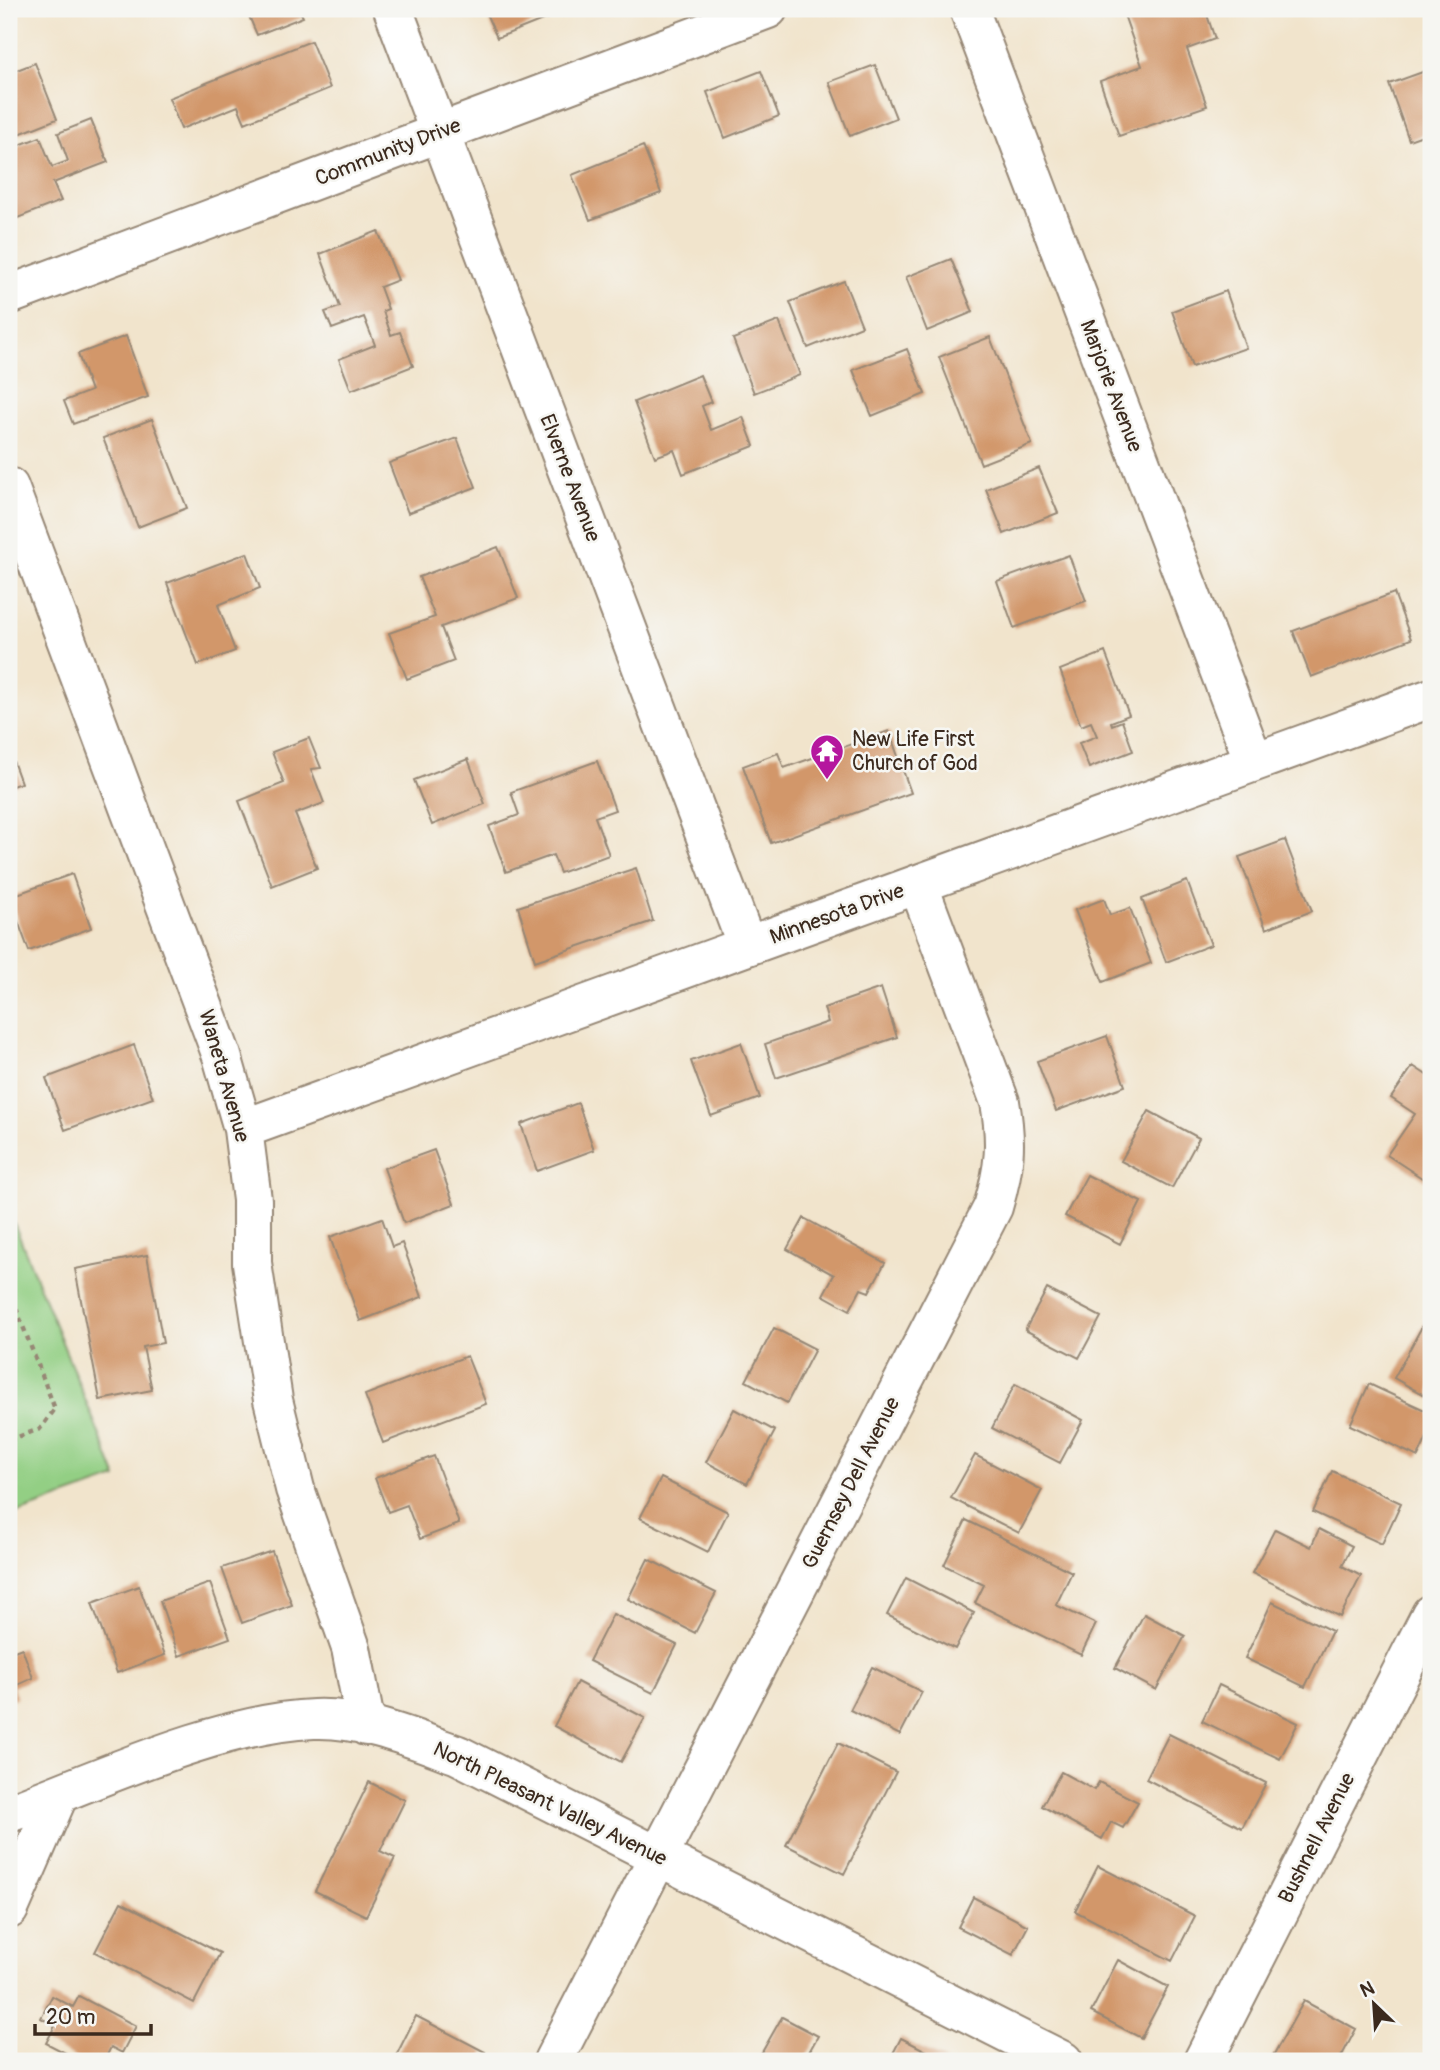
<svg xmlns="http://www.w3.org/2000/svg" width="1440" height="2070" font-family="Pangolin,sans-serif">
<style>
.green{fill:#93cf84;stroke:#677c51;stroke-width:2}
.building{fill:#d2976a}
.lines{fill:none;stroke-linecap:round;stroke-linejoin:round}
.minor-casing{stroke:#968775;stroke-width:42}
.path{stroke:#968775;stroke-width:4.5;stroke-dasharray:5 5;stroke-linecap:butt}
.minor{stroke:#fff;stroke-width:38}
.labels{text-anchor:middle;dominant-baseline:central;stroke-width:5;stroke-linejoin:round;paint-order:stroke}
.street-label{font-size:21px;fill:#3b2a1e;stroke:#f6f6f2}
.poi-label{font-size:21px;fill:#3b2a1e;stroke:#f6f6f2;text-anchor:start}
</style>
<rect width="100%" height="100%" fill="#f6f6f2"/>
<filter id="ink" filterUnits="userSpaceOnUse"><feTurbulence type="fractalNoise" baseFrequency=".0143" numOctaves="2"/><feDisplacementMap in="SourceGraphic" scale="14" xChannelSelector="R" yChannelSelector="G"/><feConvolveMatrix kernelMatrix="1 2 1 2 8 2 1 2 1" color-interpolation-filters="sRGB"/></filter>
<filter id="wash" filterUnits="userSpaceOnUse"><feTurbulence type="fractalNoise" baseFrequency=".00686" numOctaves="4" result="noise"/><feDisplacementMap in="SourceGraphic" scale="28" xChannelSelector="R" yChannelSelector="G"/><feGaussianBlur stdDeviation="1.57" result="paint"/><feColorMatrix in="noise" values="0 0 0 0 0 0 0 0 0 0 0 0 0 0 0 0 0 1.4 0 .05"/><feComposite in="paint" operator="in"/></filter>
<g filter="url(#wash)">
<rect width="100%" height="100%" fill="#f1e4cc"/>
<path class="green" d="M9,1211l108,267 -108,38z"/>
<g id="blocks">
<path class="building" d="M246,9h53l4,8 -46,18z
M484,9h86l-73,29z
M1122,9h83l10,30 -28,10 20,57 -88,30 -19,-55 42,-15z
M311,41l19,47 -85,35 -7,-17 -57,23 -12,-31z
M35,63l22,56 -48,19v-65z
M875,65l21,53 -46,18 -21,-54z
M1431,69v63l-22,8 -20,-56z
M761,71l18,45 -54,22 -18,-46z
M91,120l17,42 -55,21 8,18 -46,18 -6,-16v-54l31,-12 12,30 16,-6 -10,-28z
M643,146l18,47 -71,27 -18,-45z
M378,231l20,49 -18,7 8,22 -5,2 8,24 9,-3 13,34 -62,24 -12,-31 36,-14 -11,-28 -32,12 -7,-17 15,-5 -20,-53z
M951,259l22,53 -46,19 -21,-54z
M844,281l18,45 -54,22 -18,-46z
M1226,291l20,57 -54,19 -20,-56z
M779,321l21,54 -46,18 -21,-54z
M126,336l22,61 -75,27 -9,-23 27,-10 -13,-37z
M990,337l42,107 -51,20 -42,-107z
M907,349l18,45 -53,22 -19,-46z
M700,375l11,27 -9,4 9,24 32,-13 11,29 -71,28 -9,-24 -19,7 -21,-55z
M152,419l35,89 -49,19 -35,-89z
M457,438l19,49 -68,26 -19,-50z
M1039,468l19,45 -54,21 -18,-45z
M498,547l20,51 -77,29 13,34 -47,18 -18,-46 46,-16 -16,-40z
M247,553l13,35 -42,17 17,46 -37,14 -31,-82z
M1069,555l17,46 -72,27 -17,-47z
M1394,593l17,46 -100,38 -18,-46z
M1105,652l24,63 -18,7 1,3 10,-4 11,30 -44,17 -10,-25 18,-7 -6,-14 -10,4 -21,-56z
M889,731l22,62 -140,50 -28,-77 35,-13 6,15z
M309,738l12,30 -10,1 13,34 -29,11 22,54 -45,18 -33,-85 45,-18 -12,-31z
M9,750l12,33 -12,4z
M468,759l17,45 -53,21 -18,-45z
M597,761l18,49 -20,7 14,38 -49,18 -7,-18 -47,17 -17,-46 30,-11 -8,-23z
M1285,840l27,71 -46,18 -27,-72z
M636,868l17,53 -118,40 -17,-54z
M72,874l19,54 -62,23 -20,-54z
M1187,881l24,64 -45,17 -24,-63z
M1104,899l6,16 20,-7 21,55 -48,19 -28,-72z
M881,988l16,49 -121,41 -11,-34 63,-22 -4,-14z
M1107,1036l18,50 -69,25 -19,-50z
M741,1043l19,55 -49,18 -20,-55z
M134,1045l19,53 -88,32 -19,-52z
M1413,1066l18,12v106l-44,-29 28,-41 -24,-16z
M578,1103l16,47 -57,21 -16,-47z
M1149,1111l50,27 -27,50 -51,-27z
M434,1150l20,54 -50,19 -20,-55z
M1087,1175l54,27 -21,42 -55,-28z
M382,1218l10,29 10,-4 20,54 -62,24 -30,-84z
M804,1218l81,45 -16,29 -8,-3 -11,21 -27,-15 11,-20 -47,-26z
M147,1255l16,88 -20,4 9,43 -52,10 -25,-131z
M1047,1289l54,28 -22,41 -54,-28z
M1431,1310v89l-37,-21z
M774,1328l41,21 -28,54 -41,-22z
M467,1356l19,48 -103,39 -18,-48z
M1015,1384l68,36 -23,43 -68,-35z
M1369,1384l62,29v16l-13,28 -68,-32z
M734,1409l41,22 -28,53 -41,-22z
M975,1455l67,35 -23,43 -68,-35z
M434,1456l25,68 -39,15 -13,-34 -19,7 -13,-34z
M1332,1471l69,32 -19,41 -69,-32z
M661,1478l67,34 -20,40 -68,-34z
M966,1520l106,52 -16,33 40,19 -15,31 -106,-52 9,-18 -40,-20z
M1275,1529l36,18 8,-18 33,17 -10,20 19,10 -21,41 -88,-44z
M272,1551l20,54 -50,18 -20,-55z
M648,1559l68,34 -21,40 -67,-34z
M906,1578l68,35 -19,36 -68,-34z
M210,1583l20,55 -51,18 -19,-55z
M139,1586l26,69 -48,18 -25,-70z
M1272,1602l60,29 -27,56 -60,-29z
M613,1614l64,31 -24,48 -64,-32z
M1144,1614l41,22 -29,54 -41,-22z
M22,1648l11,30 -20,9 4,11 -8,2v-47z
M872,1667l50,25 -22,43 -50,-25z
M577,1682l68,36 -24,44 -67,-36z
M1219,1685l79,38 -18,36 -78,-38z
M1169,1734l97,49 -24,45 -96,-49z
M838,1743l58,29 -52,102 -58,-29z
M1061,1772l33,18 5,-8 39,20 -15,26 -12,-6 -9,17 -60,-33z
M369,1782l36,18 -25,51 15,7 -29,58 -51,-25z
M1098,1866l97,50 -23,45 -97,-50z
M973,1897l55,29 -15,29 -55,-28z
M121,1902l99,51 -26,50 -99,-51z
M1118,1960l50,27 -27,51 -50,-26z
M52,1996l21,11 6,-11 57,30 -14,27 -11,-6 -7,14h-23l-35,-18 9,-17 -14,-8z
M1304,2001l52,28 -17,32h-69z
M416,2016l69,36 -5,9 -86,-1z
M782,2017l36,19 -14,25h-47z
M901,2038l45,23h-57z"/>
</g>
</g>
<g filter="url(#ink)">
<use href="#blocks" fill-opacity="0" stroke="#968775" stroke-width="2"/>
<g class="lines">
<g class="minor-casing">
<path id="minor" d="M393,9l354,937
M969,9l285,753
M9,295l759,-286
M9,487l213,569 21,73 9,71v63l21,137 22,89 56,159 15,78
M243,1129l1188,-431
M9,1813c88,-33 212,-91 305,-94 48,-2 100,20 144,36l605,306
M9,1909l50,-115
M553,2061l440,-854c12,-40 14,-64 7,-105l-82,-218
M1203,2061l228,-447"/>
</g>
<path class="path" d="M9,1290l46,119 -15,20 -31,11"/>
<use href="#minor" class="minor"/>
</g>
</g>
<defs>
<g id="temple-pin" transform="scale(1.75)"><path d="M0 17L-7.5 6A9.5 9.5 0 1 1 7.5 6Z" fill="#b5179e" stroke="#f6f6f2"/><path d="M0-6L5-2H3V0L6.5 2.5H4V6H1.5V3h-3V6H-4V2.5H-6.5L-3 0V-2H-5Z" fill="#fff"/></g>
</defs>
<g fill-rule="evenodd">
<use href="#temple-pin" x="827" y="751"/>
</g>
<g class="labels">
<g class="street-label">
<text transform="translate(388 152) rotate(-21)">Community Drive</text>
<text transform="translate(1111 386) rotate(69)">Marjorie Avenue</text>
<text transform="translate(570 478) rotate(69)">Elverne Avenue</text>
<text transform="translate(837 914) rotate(-20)">Minnesota Drive</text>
<text transform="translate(224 1076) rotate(74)">Waneta Avenue</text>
<text transform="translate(851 1483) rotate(-63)">Guernsey Dell Avenue</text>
<text transform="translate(550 1804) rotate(26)">North Pleasant Valley Avenue</text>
<text transform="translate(1317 1838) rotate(-63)">Bushnell Avenue</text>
</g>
<g class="poi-label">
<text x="852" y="739">New Life First<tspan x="852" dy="24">Church of God</tspan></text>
</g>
</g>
<rect width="1440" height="2070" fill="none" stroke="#f6f6f2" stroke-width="35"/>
<g transform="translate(1374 2004) rotate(335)" stroke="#f6f6f2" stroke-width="5" paint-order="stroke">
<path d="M0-5L12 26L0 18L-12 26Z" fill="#3b2a1e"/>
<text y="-10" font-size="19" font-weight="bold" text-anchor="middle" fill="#3b2a1e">N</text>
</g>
<path d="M35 2024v10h116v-10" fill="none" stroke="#3b2a1e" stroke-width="3.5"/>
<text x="46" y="2024" font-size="21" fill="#3b2a1e" stroke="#f6f6f2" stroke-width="5" paint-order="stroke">20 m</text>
</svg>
